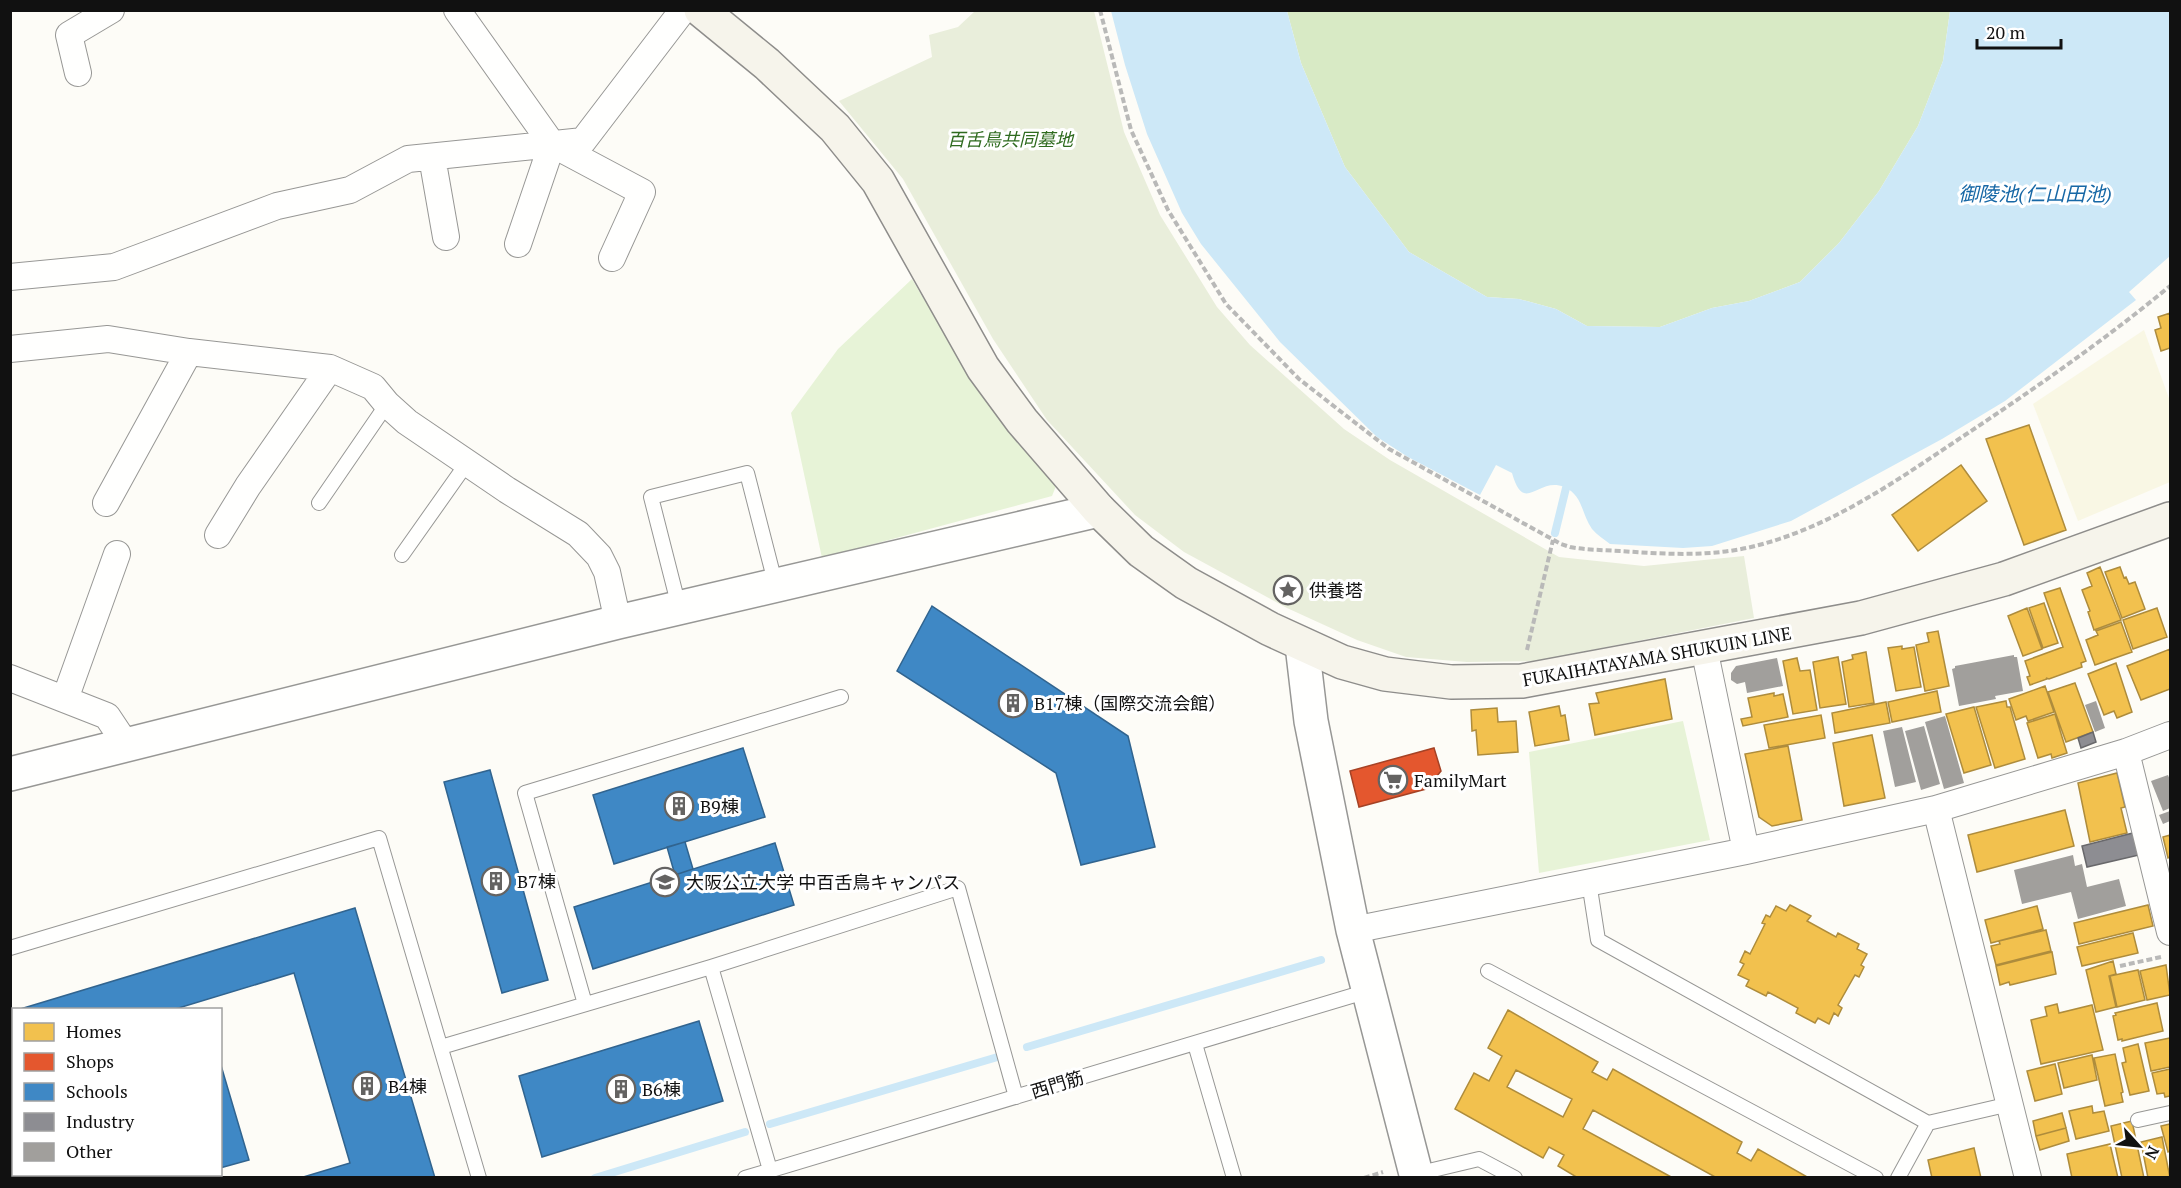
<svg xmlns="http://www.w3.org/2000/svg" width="2181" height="1188" font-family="'PT Serif','Noto Sans JP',serif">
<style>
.farmland{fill:#f9f7e4}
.green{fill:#e7f3d7}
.forest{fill:#d8eac5}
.cemetery{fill:#e9eedb}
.water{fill:#cde8f7}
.homes{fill:#f2c14e;stroke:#ae8c3c;stroke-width:1.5;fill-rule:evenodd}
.shops{fill:#e4572e;stroke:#a54225;stroke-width:1.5}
.schools{fill:#3f88c5;stroke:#31648f;stroke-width:1.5}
.industry{fill:#8d8d92;stroke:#68686b;stroke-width:1.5}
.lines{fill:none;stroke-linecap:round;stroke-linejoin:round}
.stream{stroke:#cde8f7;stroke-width:8}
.building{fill:#a19f9c}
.service-casing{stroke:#979795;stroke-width:16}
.minor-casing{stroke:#979795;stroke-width:28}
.tertiary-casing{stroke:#979795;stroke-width:36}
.secondary-casing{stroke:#8e8d8b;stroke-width:36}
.path{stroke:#b9b9b8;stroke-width:4;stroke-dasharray:6 3;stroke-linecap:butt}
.service{stroke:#fffffe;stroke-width:14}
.minor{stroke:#fffffe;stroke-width:26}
.tertiary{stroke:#fffffe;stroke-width:33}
.secondary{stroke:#f6f4eb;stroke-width:33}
.labels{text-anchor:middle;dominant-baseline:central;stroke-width:6;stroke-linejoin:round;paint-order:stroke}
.park-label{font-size:18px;font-style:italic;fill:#2f6b1f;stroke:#fff}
.poi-label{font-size:18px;fill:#111;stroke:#fff;text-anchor:start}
.street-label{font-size:18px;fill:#111;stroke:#fff}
.water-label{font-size:20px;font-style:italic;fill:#1768a6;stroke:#fff}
</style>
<rect width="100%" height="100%" fill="#fdfcf7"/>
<path class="farmland" d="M2144,330l26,71v81l-92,39 -45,-117z"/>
<path class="green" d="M912,279l54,91 29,43 61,73 -4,10 -230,62 -31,-145 47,-64z
M1683,721l27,119 -171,33 -10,-121z"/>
<path class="forest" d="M1287,11h663l-7,50 -25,65 -39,65 -40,52 -39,39 -51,19 -37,7 -52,19 -73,-1 -31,-17 -37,-10 -32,-2 -78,-45 -64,-85 -44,-104z"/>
<path class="cemetery" d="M975,11h119l30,121 36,83 57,92 33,38 94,84 46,31 169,97 85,9 100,-10 10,62 -218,43 -69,1 -61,-5 -49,-17 -70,-32 -103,-56 -49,-37 -88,-95 -54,-81 -90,-160 -64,-78 93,-44 -3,-22 29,-8z"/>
<path class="water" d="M1111,11h176l14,52 44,104 64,85 78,45 32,2 37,10 31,17 73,1 52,-19 37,-7 51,-19 39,-39 40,-52 39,-65 25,-65 7,-50h220v245l-41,36 7,8 -131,101 -63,38 -151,82 -79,25 -29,2 -73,-4c-6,-5 -13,-9 -18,-15 -11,-16 -9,-34 -28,-42 -26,-11 -40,29 -52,-14l-16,-8 -16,30 -72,-38 -31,-20 -97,-95 -79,-98 -19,-31 -35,-79 -22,-69z"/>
<path class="homes" d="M2170,313v35l-9,3 -6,-21 6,-2 -3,-11z
M2029,425l37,105 -42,15 -38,-106z
M1961,465l26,36 -69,50 -26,-36z
M2100,567l21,53 -27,10 -6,-18 2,-1 -8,-21 10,-4 -5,-13z
M2120,567l4,11 2,-1 3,7 6,-2 10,27 -23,9 -17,-46z
M2060,588l26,73 -5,2 1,4 -33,12 -3,-1 1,1 -17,6 -3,-8 3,-1 -5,-15 38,-14 -19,-54z
M2044,603l14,40 -15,5 -14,-40z
M2027,608l15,41 -19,7 -15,-40z
M2157,608l10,29 -34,12 -10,-29z
M2121,622l11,30 -37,13 -9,-25 12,-5 -2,-4z
M1938,631l11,55 -24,5 -9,-46 13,-3 -2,-9z
M1902,646v3l12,-2 7,40 -25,4 -8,-43z
M2170,649v40l-29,11 -14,-34z
M1866,652l8,51 -25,4 -7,-45 11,-3 -1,-4z
M1838,657l8,47 -26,4 -7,-46z
M1797,658l3,13 10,-1 7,40 -24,4 -10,-53z
M2116,663l16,49 -15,6 -3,-7 -10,4 -16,-41z
M1665,679l7,40 -77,16 -6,-31 10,-1 -3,-10z
M2075,683l18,49 -27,10 -18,-50z
M2045,686l9,26 -26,9 -2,-5 -10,4 -7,-21z
M1937,691l4,21 -49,10 -4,-20z
M1774,693v3l9,-2 5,23 -45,9 -2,-7 11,-2 -4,-19z
M2006,701l1,6h3l15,52 -30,9 -19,-61z
M1886,702l4,21 -55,10 -3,-20z
M1559,706l2,10 4,-1 4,25 -34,6 -6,-34z
M1974,707l17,58 -27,8 -18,-59z
M1497,708l1,14 18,-1 2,31 -40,3 -2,-25 -4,1 -1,-21z
M2055,714l12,39 -15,5 -1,-4 -13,4 -11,-35z
M1821,715l4,23 -56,10 -5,-23z
M1872,735l13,63 -41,8 -11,-63z
M1788,746l14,74 -30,6 -13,-9 -14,-63z
M2117,773l8,34 -4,1 6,25 -37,9 -12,-59z
M2065,810l9,36 -97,26 -9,-37z
M2170,835v22l-2,1 -5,-21z
M1790,905l21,11 -4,5 29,16 2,-4 21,11 -2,5 10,5 -6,11 3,2 -5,10 -4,-2 -17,30 4,3 -4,8 -4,-3 -5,11 -11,-6 -3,5 -19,-10 2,-5 -30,-16 -2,4 -20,-10 3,-6 -11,-5 6,-11 -4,-2 5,-11 5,3 15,-30 -3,-1 4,-8 4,2 6,-11 10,5z
M2148,905l5,21 -74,18 -5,-21z
M2037,906l6,23 -52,14 -6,-23z
M2046,930l5,21 -55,14 -5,-19 9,-2 -1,-3z
M2133,933l5,20 -56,13 -5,-19z
M2052,952l4,22 -46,11 -1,-3 -9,3 -4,-19z
M2113,961l3,13 -7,2 7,31 -20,5 -10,-42z
M2166,965l4,30 -23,5 -7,-29z
M2138,970l7,30 -28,7 -7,-31z
M2157,1003l6,28 -41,10v-2l-4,1 -5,-24 3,-1 -1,-2z
M2057,1004l2,9 33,-8 11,45 -62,14 -10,-44 16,-4 -2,-9z
M1508,1010l90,52 -6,10 15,8 6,-11 129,73 -5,11 14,8 7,-12 51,29h-92l-124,-68 -10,19 90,49h-95l-20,-12 6,-11 -15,-8 -6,11 -88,-49 19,-36 15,8 13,-25 -14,-8zM1516,1070l56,29 -9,18 -56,-30z
M2170,1038v29l-19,4 -6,-28z
M2138,1044l11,47 -19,4 -8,-32 4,-1 -3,-14z
M2115,1054l8,38 -2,1 2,9 -18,4 -11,-48z
M2092,1055l5,25 -33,8 -6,-25z
M2055,1064l7,30 -27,7 -8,-30z
M2170,1069v27l-5,1 -1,-4 -7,1 -5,-21z
M2092,1106l1,7 11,-2 5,20 -33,8 -7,-28z
M2062,1113l4,15 -30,8 -3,-15z
M2132,1121l12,57h-22l-11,-52z
M2170,1124v27l-2,1 -7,-26z
M2066,1128l3,13 -29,9 -4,-14z
M2162,1137l8,41h-22l-7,-36z
M2110,1144l8,34h-46l-5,-24z
M1974,1148l7,30h-49l-4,-18z"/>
<path class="shops" d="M1434,748l7,23 -15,18 -67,18 -9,-36z"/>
<path class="schools" d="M932,606l196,130 27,111 -74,18 -25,-92 -159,-102z
M743,748l22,69 -151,47 -21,-69z
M490,770l58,210 -46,13 -58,-211z
M685,842l8,27 -18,6 -8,-28z
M775,843l19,62 -201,64 -19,-62z
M355,908l80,270h-135l50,-15 -56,-190 -122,37h-155z
M14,1011v46l-4,1v-46z
M699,1021l24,80 -181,56 -23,-81z
M220,1062l29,98 -29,8z
M55,1174h65l1,4h-65z"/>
<path class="industry" d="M2093,732l3,10 -15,6 -3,-10z
M2133,833l6,22 -52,12 -5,-21z"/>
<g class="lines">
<path class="stream" d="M1555,533l11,-45
M1027,1047l294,-87
M770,1124l231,-68
M595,1178l150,-46"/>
</g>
<path class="building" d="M2014,655v2h3l6,34 -28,5 1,3 -37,7 -7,-37 3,-1v-2z
M1777,658l6,28 -36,7 -2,-11 -8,2 -6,-4v-7l5,-7z
M2096,701l9,27 -10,4 -10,-27z
M1945,716l19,67 -20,6 -19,-67z
M1924,726l16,58 -19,6 -16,-59z
M1902,727l14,55 -21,5 -12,-56z
M2168,775l2,5v28l-7,3 -12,-30z
M2170,811v10l-7,3 -4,-9z
M2073,855l2,11 7,-2 5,23 32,-8 7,27 -48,13 -7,-27 -49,12 -8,-34z"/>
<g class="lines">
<g class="service-casing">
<path id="service" d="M319,503l68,-99
M402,555l65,-92
M679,607l-28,-110 96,-24 29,113
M1589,882l9,58 330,183
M10,948l369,-110 100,340
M711,967l59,203
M1488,971l388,207
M585,1004l-60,-211 316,-96
M1195,1044l39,134
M441,1047l270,-80 247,-79 58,209
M2138,1120l32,-7
M1416,1174l63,-15 36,19
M745,1178l623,-187
M1898,1178l30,-55 82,-19"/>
</g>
<g class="minor-casing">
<path id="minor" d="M457,10l95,134 90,48 -30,66
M78,73l-9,-38 42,-25
M432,157l14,80
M518,244l34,-100
M10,277l104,-10 163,-61 73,-16 58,-31 175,-18 100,-131
M10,349l98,-10 81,13 141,16 43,19 14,17 20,18 100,68 71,44 21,22 8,16 11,50
M106,503l83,-151
M218,535l30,-49 82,-118
M1704,648l42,203
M10,678l97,38 20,30
M65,699l52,-145
M2126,752l44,180
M1936,809l92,369
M1353,930l393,-79 190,-42 190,-57 44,-17"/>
</g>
<g class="tertiary-casing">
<path id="tertiary" d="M1302,645l9,76 42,209 64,248
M10,774l608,-152 481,-112"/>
</g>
<g class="secondary-casing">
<path id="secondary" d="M701,10l66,54 68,64 43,53 105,187 39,53 77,89 42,41 45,32 84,46 72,33 43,12 66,8 71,-1 339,-63 143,-39 166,-60"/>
</g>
<path class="path" d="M1100,10l31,120 37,80 58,94 73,75 90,70 172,95 9,3c16,3 33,3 50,4 43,3 88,6 131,-4 81,-19 149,-69 217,-114 69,-46 138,-94 202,-147
M1527,650l26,-110
M2120,966l41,-9
M1364,1178l19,-6"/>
<use href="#service" class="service"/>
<use href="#minor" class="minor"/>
<use href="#tertiary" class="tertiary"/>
<use href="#secondary" class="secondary"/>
</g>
<defs>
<g id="sight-ring" transform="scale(1.5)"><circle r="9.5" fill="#fff" stroke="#646362" stroke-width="1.5"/><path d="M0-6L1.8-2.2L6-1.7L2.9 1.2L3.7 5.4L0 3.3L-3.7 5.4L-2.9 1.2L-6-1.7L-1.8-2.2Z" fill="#646362"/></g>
<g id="building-ring" transform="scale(1.5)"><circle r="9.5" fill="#fff" stroke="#646362" stroke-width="1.5"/><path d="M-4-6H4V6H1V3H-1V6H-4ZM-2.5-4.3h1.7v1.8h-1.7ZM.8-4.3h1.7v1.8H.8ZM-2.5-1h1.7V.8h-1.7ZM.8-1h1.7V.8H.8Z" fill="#646362"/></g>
<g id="supermarket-ring" transform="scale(1.5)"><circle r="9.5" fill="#fff" stroke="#646362" stroke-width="1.5"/><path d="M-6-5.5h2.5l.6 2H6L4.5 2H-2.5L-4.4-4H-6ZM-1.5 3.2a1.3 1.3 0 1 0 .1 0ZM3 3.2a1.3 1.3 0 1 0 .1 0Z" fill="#646362"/></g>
<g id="university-ring" transform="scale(1.5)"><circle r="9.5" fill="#fff" stroke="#646362" stroke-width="1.5"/><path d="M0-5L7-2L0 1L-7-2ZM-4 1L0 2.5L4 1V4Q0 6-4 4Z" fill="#646362"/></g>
</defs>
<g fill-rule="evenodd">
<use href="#sight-ring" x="1288" y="590"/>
<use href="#building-ring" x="1013" y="703"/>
<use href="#supermarket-ring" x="1393" y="780"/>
<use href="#building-ring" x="679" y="806"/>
<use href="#building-ring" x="496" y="881"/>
<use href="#university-ring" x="665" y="882"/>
<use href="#building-ring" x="367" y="1086"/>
<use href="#building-ring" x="621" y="1089"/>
</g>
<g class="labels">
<g class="park-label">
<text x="1010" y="139">百舌鳥共同墓地</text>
</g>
<g class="poi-label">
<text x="1309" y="590">供養塔</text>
<text x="1034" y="703">B17棟（国際交流会館）</text>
<text x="1414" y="780">FamilyMart</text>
<text x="700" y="806">B9棟</text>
<text x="517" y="881">B7棟</text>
<text x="686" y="882">大阪公立大学 中百舌鳥キャンパス</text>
<text x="388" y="1086">B4棟</text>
<text x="642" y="1089">B6棟</text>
</g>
<g class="street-label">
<text transform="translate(1657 656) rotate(-10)">FUKAIHATAYAMA SHUKUIN LINE</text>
<text transform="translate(1057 1084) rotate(-17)">西門筋</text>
</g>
<g class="water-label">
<text x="2035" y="193">御陵池(仁山田池)</text>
</g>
</g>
<rect width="2181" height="1188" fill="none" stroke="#111111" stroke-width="24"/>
<rect x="12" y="1008" width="210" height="168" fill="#ffffff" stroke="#a0a0a0" stroke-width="1.5"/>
<rect x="24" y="1023" width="30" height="18" fill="#f2c14e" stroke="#a0a0a0" stroke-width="1.5"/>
<text x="66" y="1038" font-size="18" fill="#111111">Homes</text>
<rect x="24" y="1053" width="30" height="18" fill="#e4572e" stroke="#a0a0a0" stroke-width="1.5"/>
<text x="66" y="1068" font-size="18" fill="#111111">Shops</text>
<rect x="24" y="1083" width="30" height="18" fill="#3f88c5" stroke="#a0a0a0" stroke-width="1.5"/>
<text x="66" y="1098" font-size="18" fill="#111111">Schools</text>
<rect x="24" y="1113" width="30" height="18" fill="#8d8d92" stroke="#a0a0a0" stroke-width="1.5"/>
<text x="66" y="1128" font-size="18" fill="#111111">Industry</text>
<rect x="24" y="1143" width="30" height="18" fill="#a19f9c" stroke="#a0a0a0" stroke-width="1.5"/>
<text x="66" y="1158" font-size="18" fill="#111111">Other</text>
<g transform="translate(2139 1146) rotate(117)" stroke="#ffffff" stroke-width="4.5" paint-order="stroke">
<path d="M0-4.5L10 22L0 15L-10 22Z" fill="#111111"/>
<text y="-9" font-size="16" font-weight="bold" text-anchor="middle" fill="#111111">N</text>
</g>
<path d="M1977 39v9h84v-9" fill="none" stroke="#111111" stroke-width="3"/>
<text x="1986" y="39" font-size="18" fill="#111111" stroke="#ffffff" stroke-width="4.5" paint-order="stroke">20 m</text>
</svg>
